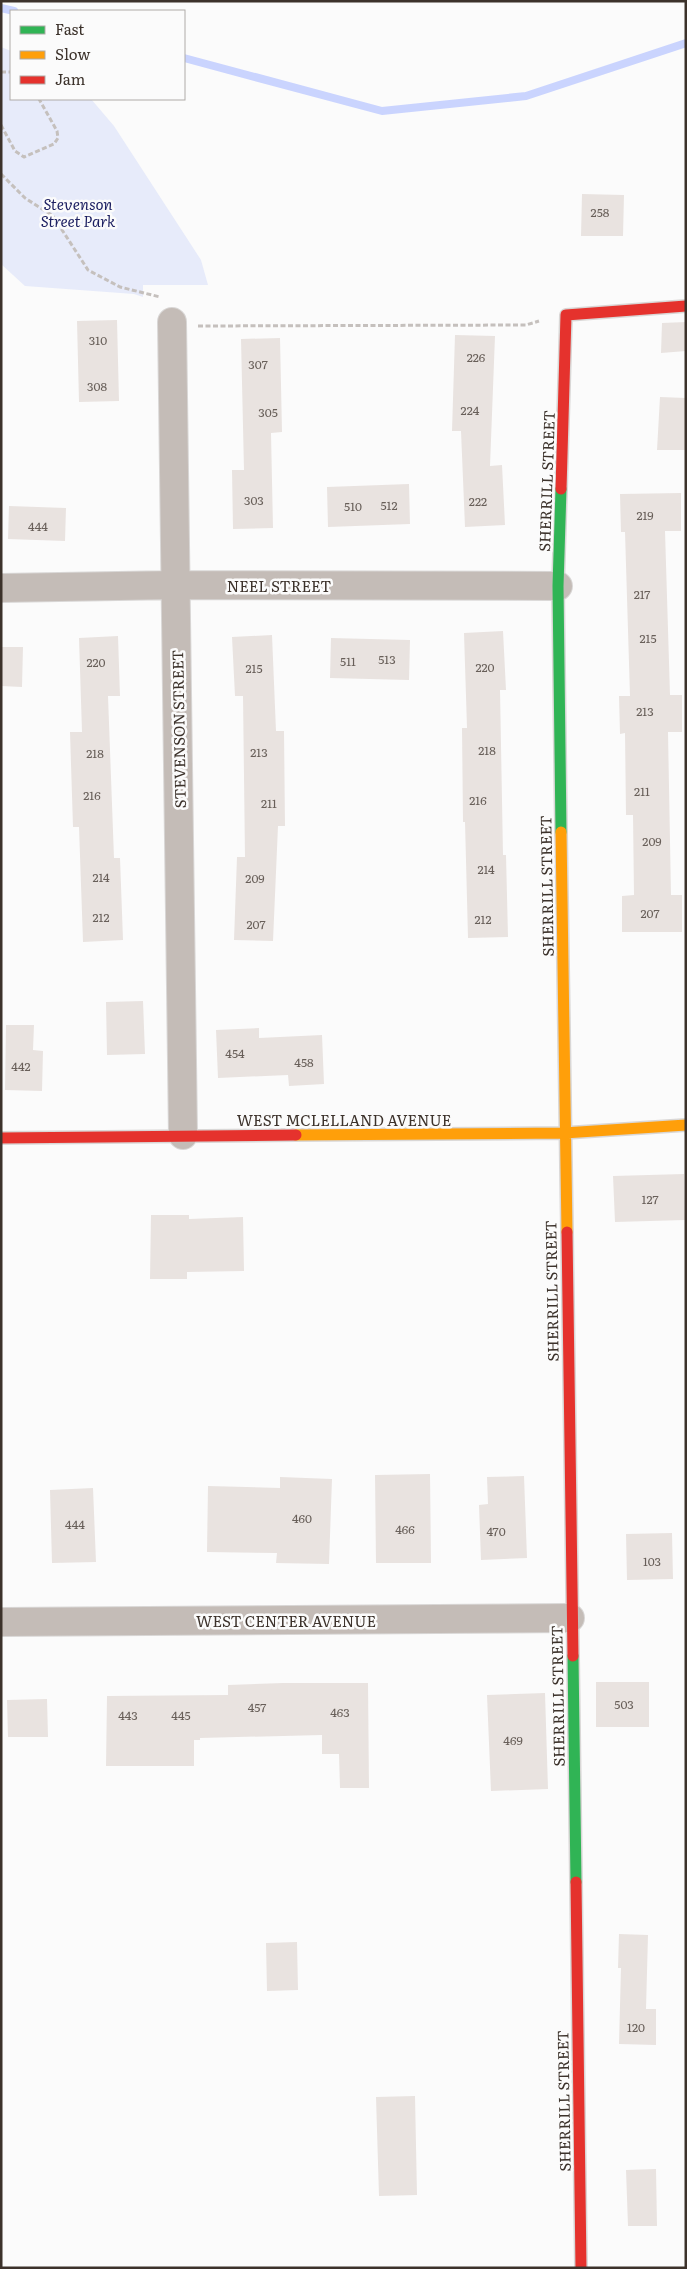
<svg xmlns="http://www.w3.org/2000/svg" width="687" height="2269" font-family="Literata,serif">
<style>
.green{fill:#e7ebfa}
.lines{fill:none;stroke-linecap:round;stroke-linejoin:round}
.stream{stroke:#cad4fe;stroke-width:8}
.building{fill:#e9e3e0}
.street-casing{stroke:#d9d7d6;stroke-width:30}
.fast-casing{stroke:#d9d7d6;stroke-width:14}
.slow-casing{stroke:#d9d7d6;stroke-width:14}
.jam-casing{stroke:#d9d7d6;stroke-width:14}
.path{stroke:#c5c0bd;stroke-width:3;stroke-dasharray:5 2.5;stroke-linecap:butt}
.street{stroke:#c4bcb7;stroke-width:28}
.fast{stroke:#30b455;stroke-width:11}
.slow{stroke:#ff9f0a;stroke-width:11}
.jam{stroke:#e5322d;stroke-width:11}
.labels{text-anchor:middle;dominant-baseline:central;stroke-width:5;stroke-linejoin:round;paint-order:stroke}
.number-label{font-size:12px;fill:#685f59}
.park-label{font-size:15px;font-style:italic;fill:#1b1e60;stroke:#fbfbfb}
.street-label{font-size:15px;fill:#3c322b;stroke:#fbfbfb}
</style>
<rect width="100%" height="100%" fill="#fbfbfb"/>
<path class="green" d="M1,47l10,4v48h80l23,27 87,134 7,25h-65v12l-9,-3 -109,-8 -24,-22z"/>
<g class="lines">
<path class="stream" d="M1,8l13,3
M184,58l198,53 144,-15 160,-53"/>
</g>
<path class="building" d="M582,194l42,1 -1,41h-42z
M117,320l2,81 -40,1 -2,-81z
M686,322v29l-25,2 1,-30z
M455,335l40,1 -5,130 12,-1 3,60 -40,2 -4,-96h-9z
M280,338l2,94 -11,1 2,95 -40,1 -1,-59h12l-3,-131z
M660,397l26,1v52h-29z
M409,484l1,40 -82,3 -1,-40z
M681,493v38h-16l5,164h12v37h-14l3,163h11v37h-60v-36l12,-1 -1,-80h-7l-1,-82 -5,1 -1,-38h11l-5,-164h-4l-1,-38z
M9,506l57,2 -1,33 -57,-2z
M503,631l3,59h-6l3,165h3l2,82 -40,1 -3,-116h-2l-1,-94h5l-3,-95z
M272,635l4,96h8l1,95h-7l-5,115 -39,-1 3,-83h8l-2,-161h-8l-3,-59z
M118,636l2,60h-12l6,162h6l3,82 -40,2 -4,-115h-6l-3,-95h12l-3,-94z
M331,638l79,2 -1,40 -79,-2z
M1,647h22l-1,40 -21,-1z
M143,1001l2,53 -38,1 -1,-53z
M6,1025h28l-1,25 10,1 -1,40 -37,-1z
M259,1028v10l63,-3 2,49 -35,2 -1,-11 -70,3 -2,-48z
M684,1174l1,46 -70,2 -2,-46z
M151,1215h38v4l54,-2 1,54 -57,1v7h-37z
M430,1474l1,89h-55l-1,-88z
M524,1476l3,82 -46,2 -2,-55 9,-1 -1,-27z
M280,1477l52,2 -3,85 -53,-1 1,-10 -70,-1 1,-66 72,2z
M93,1488l3,74 -44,1 -2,-73z
M672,1533l1,46 -46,1 -1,-46z
M596,1682h53v45h-53z
M283,1683h85l1,105h-29l-1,-34h-17v-19l-122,3v2h-6v26h-88l1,-70 121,-1v-10z
M545,1693l3,96 -57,2 -4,-96z
M47,1699l1,38h-40l-1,-37z
M619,1934l29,1 -2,74h10v36l-37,-1 2,-76h-3z
M297,1942l1,48 -31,1 -1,-48z
M415,2096l2,99 -38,1 -3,-99z
M656,2169l1,57h-29l-2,-56z"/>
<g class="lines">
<g class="street-casing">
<path id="street" d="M172,322l11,813
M1,588l175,-3 382,1
M1,1622l569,-4"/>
</g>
<g class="fast-casing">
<path id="fast" d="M561,489l-3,97 3,246
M573,1656l3,226"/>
</g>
<g class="slow-casing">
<path id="slow" d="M561,832l6,400
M296,1135l268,-2 122,-8"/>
</g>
<g class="jam-casing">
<path id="jam" d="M561,489l5,-174 120,-9
M1,1138l295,-3
M567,1232l6,424
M576,1882l5,386"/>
</g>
<path class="path" d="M1,72h10
M1,125l14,26 9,6 30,-13 4,-6 -1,-7 -18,-32
M1,174l24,24 28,18 35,54 32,17 40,10
M198,326l328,-1 13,-4"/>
<use href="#street" class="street"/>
<use href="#fast" class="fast"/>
<use href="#slow" class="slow"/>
<use href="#jam" class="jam"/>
</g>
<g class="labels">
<g class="number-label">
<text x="600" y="212">258</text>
<text x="98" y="340">310</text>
<text x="476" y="357">226</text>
<text x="258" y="364">307</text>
<text x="97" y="386">308</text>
<text x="470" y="410">224</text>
<text x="268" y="412">305</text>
<text x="254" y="500">303</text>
<text x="478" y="501">222</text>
<text x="389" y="505">512</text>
<text x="353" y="506">510</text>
<text x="645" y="515">219</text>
<text x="38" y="526">444</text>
<text x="642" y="594">217</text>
<text x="648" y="638">215</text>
<text x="387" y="659">513</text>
<text x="348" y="661">511</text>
<text x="96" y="662">220</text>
<text x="485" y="667">220</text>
<text x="254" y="668">215</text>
<text x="645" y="711">213</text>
<text x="487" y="750">218</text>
<text x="259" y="752">213</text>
<text x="95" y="753">218</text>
<text x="642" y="791">211</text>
<text x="92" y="795">216</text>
<text x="478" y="800">216</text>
<text x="269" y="803">211</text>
<text x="652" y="841">209</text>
<text x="486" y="869">214</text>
<text x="101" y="877">214</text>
<text x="255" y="878">209</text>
<text x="650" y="913">207</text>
<text x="101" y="917">212</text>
<text x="483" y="919">212</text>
<text x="256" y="924">207</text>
<text x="235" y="1053">454</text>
<text x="304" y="1062">458</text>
<text x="21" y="1066">442</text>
<text x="650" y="1199">127</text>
<text x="302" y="1518">460</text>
<text x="75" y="1524">444</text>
<text x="405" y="1529">466</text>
<text x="496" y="1531">470</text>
<text x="652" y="1561">103</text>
<text x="624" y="1704">503</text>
<text x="257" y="1707">457</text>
<text x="340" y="1712">463</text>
<text x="128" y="1715">443</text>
<text x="181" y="1715">445</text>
<text x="513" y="1740">469</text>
<text x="636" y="2027">120</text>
</g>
<g class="park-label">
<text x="78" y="203">Stevenson<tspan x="78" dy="17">Street Park</tspan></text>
</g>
<g class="street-label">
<text transform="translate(546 481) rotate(-88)">SHERRILL STREET</text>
<text x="279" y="585">NEEL STREET</text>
<text transform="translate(178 729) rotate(-91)">STEVENSON STREET</text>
<text transform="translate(546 886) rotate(-91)">SHERRILL STREET</text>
<text x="344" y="1119">WEST MCLELLAND AVENUE</text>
<text transform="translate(551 1291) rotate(-91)">SHERRILL STREET</text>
<text x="286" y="1620">WEST CENTER AVENUE</text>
<text transform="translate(557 1696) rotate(-91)">SHERRILL STREET</text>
<text transform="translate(563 2101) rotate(-91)">SHERRILL STREET</text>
</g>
</g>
<rect width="687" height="2269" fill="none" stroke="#3c322b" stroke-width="5"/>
<rect x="10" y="10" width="175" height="90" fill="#fbfbfb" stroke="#afaba8"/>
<rect x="20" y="26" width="25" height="8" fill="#30b455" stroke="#afaba8"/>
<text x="55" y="35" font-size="15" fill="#3c322b">Fast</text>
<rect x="20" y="51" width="25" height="8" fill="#ff9f0a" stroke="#afaba8"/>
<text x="55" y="60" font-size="15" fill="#3c322b">Slow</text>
<rect x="20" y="76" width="25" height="8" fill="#e5322d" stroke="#afaba8"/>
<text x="55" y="85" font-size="15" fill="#3c322b">Jam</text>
</svg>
